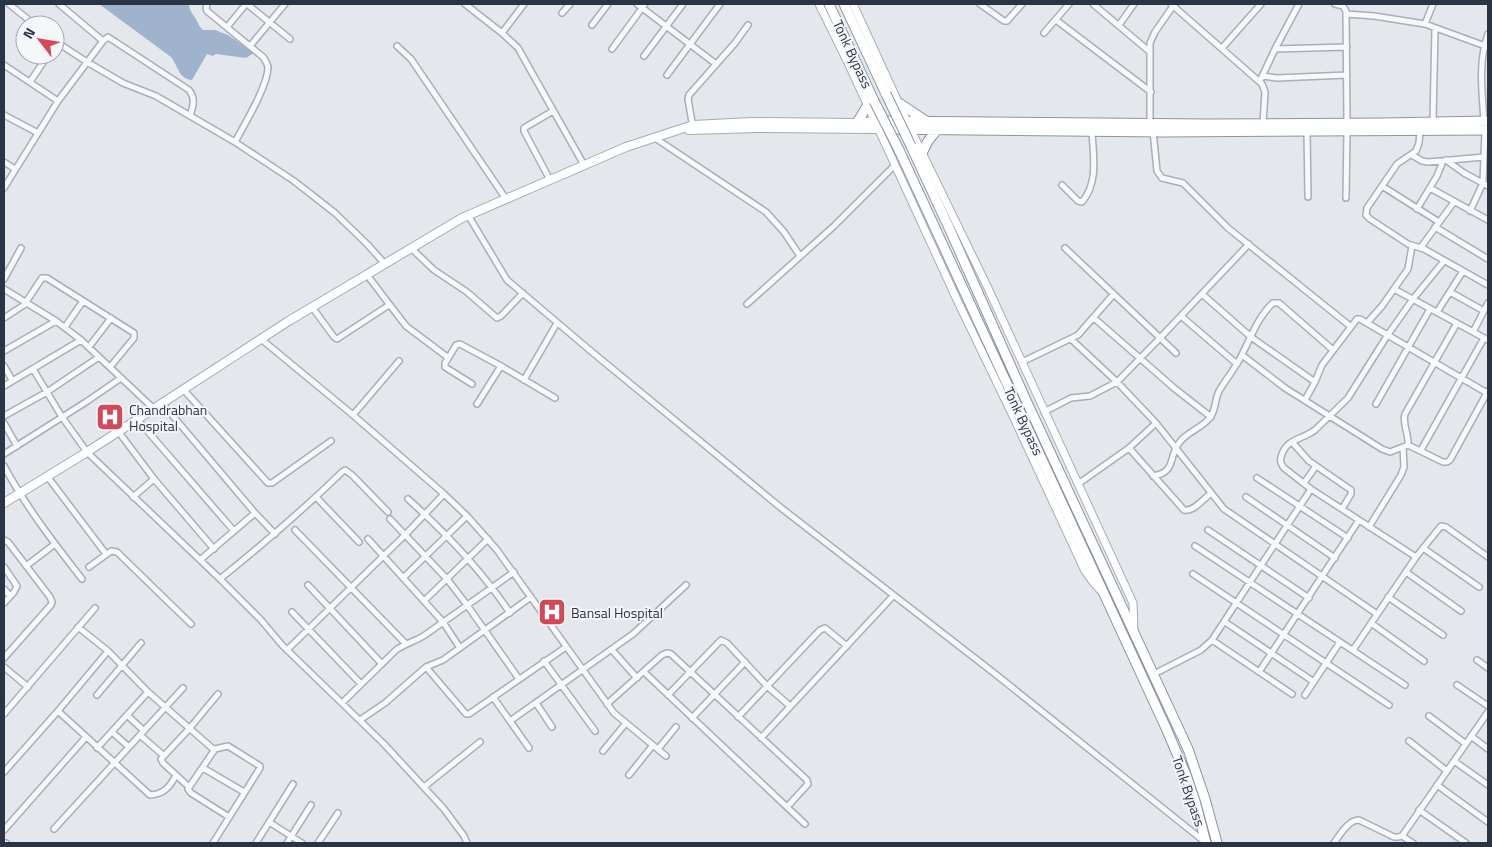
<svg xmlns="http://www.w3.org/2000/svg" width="1492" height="847" font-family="'Titillium Web',sans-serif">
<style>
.water{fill:#9fb4cc}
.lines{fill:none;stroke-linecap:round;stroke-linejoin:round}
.street-casing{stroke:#a9aeb7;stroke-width:8}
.secondary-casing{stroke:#a9aeb7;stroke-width:9}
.primary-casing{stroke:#a3abb8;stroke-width:10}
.highway-casing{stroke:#8b94a3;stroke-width:11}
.street{stroke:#f7f8fa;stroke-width:5}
.secondary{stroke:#fff;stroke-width:7}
.primary{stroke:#fff;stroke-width:8}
.highway{stroke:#fff;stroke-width:9}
.highway-bridge-casing{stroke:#8b94a3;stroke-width:11;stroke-linecap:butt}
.highway-bridge{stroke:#fff;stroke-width:9}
.labels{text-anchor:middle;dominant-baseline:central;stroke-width:4;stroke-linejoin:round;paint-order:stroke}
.street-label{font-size:14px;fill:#2b3445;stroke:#f4f6f9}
.poi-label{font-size:14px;fill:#2b3445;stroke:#f4f6f9;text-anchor:start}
</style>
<rect width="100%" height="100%" fill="#e4e7ec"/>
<path class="water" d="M99,4h90c1,9 3,8 7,15 3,5 2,7 7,11h12l13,5 26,18 -8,5 -30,-4 -3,2 -6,-2 -15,26c-13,-1 -14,-14 -21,-23z"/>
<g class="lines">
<g class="street-casing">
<path id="street" d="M9,4l26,21
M59,4l44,37
M207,4l-1,4 1,3 56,46c2,3 4,6 5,10 0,19 -24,58 -33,75
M247,4l43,35
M465,4l37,29 16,15 66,117
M637,4l79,60
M980,4l24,17h3l15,-17
M1093,4l57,48
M1171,4l91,80 3,8 -2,31
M1335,4l8,2 3,5 1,112
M562,13l8,-9
M1346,14l28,2 51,8 63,23
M1056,20l95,72
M1425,24l8,-20
M592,25l16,-21
M1119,25l15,-21
M227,27l19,-23
M502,33l22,-29
M1044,33l25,-29
M55,41l32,21 36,21 33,13 79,46 59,39 41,32 32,31 18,20
M250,46l35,-42
M397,46l14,13 95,140
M1222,48l39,-44
M612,49l33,-45
M1275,49l72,-2
M644,56l39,-52
M4,65l54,36
M667,75l53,-71
M1262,76l15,2 70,-3
M1260,81l15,-32 24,-45
M30,82l18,-27
M4,115l34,18
M1433,121l2,-93
M1484,121c-2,-30 -6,-59 4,-87
M1150,123v-80l5,-11 18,-26
M693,128l-5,-29 1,-4 46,-52 13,-18
M1153,131l4,40 5,7 21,5 45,45 122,98
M1307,131l1,66
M1420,131l-1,12 -3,8 -19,13 -30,44 -1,7 4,4 38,25 16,5 64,36
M655,138l111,74 18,20 16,24
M1412,155l10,6 6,1 56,-5
M1446,160l18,13 24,13
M4,162l11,7
M550,180l-26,-49v-3l29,-17
M1062,185l16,16 4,1c17,-20 11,-47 10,-71
M1382,186l57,36
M4,188l54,-87 45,-60 5,-4 81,53c7,9 4,16 1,26
M1430,188l58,32
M1346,198l1,-67
M1417,209l20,-33 6,-15
M1470,211l13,-28 2,-53
M468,215l39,65 85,72 188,155 214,166 211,169
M1435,227l53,32
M1421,247l33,-45
M411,248l23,22 33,22 30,26 4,-2 22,-23
M1065,248l111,105
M367,275l39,51 40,30 3,1 7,-12 4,-1 41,22 54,32
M4,279l17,-31
M4,289l52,32 25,19 72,68
M1394,289l94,51
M1450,292l34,19
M1202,294l49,43 64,45
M747,304l87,-78 61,-61
M312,307l22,30 3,2 52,-34
M1437,312l26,-41
M1181,316l56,48
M4,318l20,-13 18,-27h5l87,55v5l-24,29
M1094,318l80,70 37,29
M1367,323l15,-17 26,-37 4,-23
M65,327l18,-26
M1473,332l15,-29
M261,339l92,76 91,79 23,22 30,34 117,163 52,43
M1071,339l46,43 39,41 68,86 153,105
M89,347l22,-29
M4,351l52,-30
M1242,355l43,33 97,61 8,3 18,-7 35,17h4l3,-2 38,-69
M449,357l-4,6v4l27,17
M1022,362l56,-27 35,-40
M4,366l8,14
M33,369l29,48 25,35 133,127 41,41 21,25 102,99 60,65 20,27 3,7
M524,380l33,-57
M4,386l77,-46
M183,389l85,94h4l59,-42
M1305,400l10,-18 7,-17 35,-46h3l127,74
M162,403l93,110 20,21
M477,404l24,-38
M1376,404l54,-95
M1044,412l27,-14 19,-2 27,-14 43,-44 89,-94
M353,415l46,-54
M4,416l43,-24 52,-35
M137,419l97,112
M4,423l13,23
M118,431l36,48 60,70
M1292,442l17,19 42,29v4l-9,15
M1408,445c1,-11 -6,-21 -3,-31l52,-91
M1129,448l55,62c9,2 20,-11 27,-17
M1421,450l63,-112
M4,454l82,-52 35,-24
M4,466c22,41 50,77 78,113
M47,476l59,78
M1153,476c24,-4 15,-19 26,-33 8,-12 25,-15 32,-27 5,-8 4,-17 8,-25 6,-10 13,-19 19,-29 11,-19 19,-45 35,-59h6l54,47
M1257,478l91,60
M1304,483l12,-17
M1078,484l51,-36 27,-25
M133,497l21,-18
M316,497l43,45
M1246,497l89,61
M408,499c38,34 74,72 102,114
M390,519l57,60 20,26 52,74
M1369,527l32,-52 3,-8 -1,-20
M295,530l110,113
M1208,530l101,68
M368,539l75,83 17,26
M4,540l4,2 42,55 2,5 -1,3 -47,53
M1195,546l210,139
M1423,548l56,39
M1416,557l-105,-68 -27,-21c-3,-4 -4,-6 -3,-11 5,-19 21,-17 34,-27l33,-32 39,-62 26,-37 31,-38
M200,560l55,-47
M26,566l29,-22
M4,567l13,19 -3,6 -10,11
M89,567l22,-16 6,1 74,72
M1406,572l55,39
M1193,574l196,131
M403,578l64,-62
M220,579c42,-34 83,-69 122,-107l3,-2 7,5 36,37
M308,585l74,79
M4,589l6,7
M1388,597l55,38
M424,601l64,-62
M292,612l69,72
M1225,622l89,60
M1371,623l53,38
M78,627l30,24 40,41 64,56 3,1 13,-3 32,20v2l-47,75
M1212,640l80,54
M287,650l118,-115 39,-41
M612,650l25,28
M1353,650l63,-93 25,-31 5,1 42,30
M1477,660l11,8
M544,661l51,70
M4,667l24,20
M426,667l40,47h3l97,-67
M644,672l161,152
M1259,672l100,-152
M1154,674l47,-24 11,-10 99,-151
M1457,685l31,21
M97,695l44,-52
M668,695l53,-55 6,3 40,43 23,20
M1305,695l35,-53
M493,697l36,51
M342,703l54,-53c10,-7 20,-9 29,-15l89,-63
M536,703l16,24
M607,704l55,-49 5,-2 4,1 136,126 1,4 -21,23
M58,711l92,84c14,-1 20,-8 26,-20
M4,714l91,-106
M127,715l17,16
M1429,716l37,28
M738,717l82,-87 5,-2 22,18
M692,718l53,-56
M360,720l25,-17 41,-36 17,-7 88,-63
M510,721l123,-87 53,-49
M112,732l17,15
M140,735l23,20
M1471,736l17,13
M761,738l132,-142
M1409,741l38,30
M97,748l51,-56
M215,749l-27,40 3,4 38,24
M658,749l18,-22
M603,751l23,-28
M1454,761l34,24
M203,768l41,24
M4,772l54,-61 50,-60
M629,775l24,-30
M1437,785l51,37
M189,787l-26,-24 -2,-4 28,-30 29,-35
M424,787l56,-45
M1419,810l47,33
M269,822l33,21
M54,829l129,-141
M4,830l82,-93
M1402,836l11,7
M4,843h2
M256,843l37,-59
M287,843l24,-38
M318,843l20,-30
M1334,843c6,-8 14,-23 25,-23l35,17h4l4,-1 86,-124"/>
</g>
<g class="secondary-casing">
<path id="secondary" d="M819,4l31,63 108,235 55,114 72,155 8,11 7,8
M853,4l58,126 76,156 146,317 1,28"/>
</g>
<g class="primary-casing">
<path id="primary" d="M689,130l68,-2 121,1
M4,503l83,-51 200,-130 175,-104 164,-71 67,-22 59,-3 105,1 18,-2"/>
</g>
<g class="highway-casing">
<path id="highway" d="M829,4l45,97
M844,4l42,90
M899,103l27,18
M875,121l332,3 177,-1 104,-2
M857,123l10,-17
M878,129l285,3 325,-2
M911,146l39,84 75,168 163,351 17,50 12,44
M899,150l267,578 20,47 9,26 11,42
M922,153l6,-12 9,-11"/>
</g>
<use href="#street" class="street"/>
<use href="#secondary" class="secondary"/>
<use href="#primary" class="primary"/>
<use href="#highway" class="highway"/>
<g class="highway-bridge-casing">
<path id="highway-bridge" d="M886,94l25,52
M874,101l25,49"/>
</g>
<use href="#highway-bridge" class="highway-bridge"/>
</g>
<defs>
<g id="hospital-square" transform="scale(1.4375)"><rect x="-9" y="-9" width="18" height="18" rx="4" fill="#d1495b" stroke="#f4f6f9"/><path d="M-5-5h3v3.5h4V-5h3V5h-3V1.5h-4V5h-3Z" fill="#fff"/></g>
</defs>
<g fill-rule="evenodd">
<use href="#hospital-square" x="110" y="417"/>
<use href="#hospital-square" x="552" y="612"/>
</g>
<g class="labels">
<g class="street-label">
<text transform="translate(853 54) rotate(65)">Tonk Bypass</text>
<text transform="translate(1024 421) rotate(65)">Tonk Bypass</text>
<text transform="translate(1189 791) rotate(71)">Tonk Bypass</text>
</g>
<g class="poi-label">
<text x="129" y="409">Chandrabhan<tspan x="129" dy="16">Hospital</tspan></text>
<text x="571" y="612">Bansal Hospital</text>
</g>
</g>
<rect width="1492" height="847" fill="none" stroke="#2b3445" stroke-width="10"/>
<g transform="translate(40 40) rotate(301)"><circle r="24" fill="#f4f6f9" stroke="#a4a8b1"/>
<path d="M0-4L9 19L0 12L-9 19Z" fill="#d1495b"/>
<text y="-8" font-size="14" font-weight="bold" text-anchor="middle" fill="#2b3445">N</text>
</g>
</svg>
